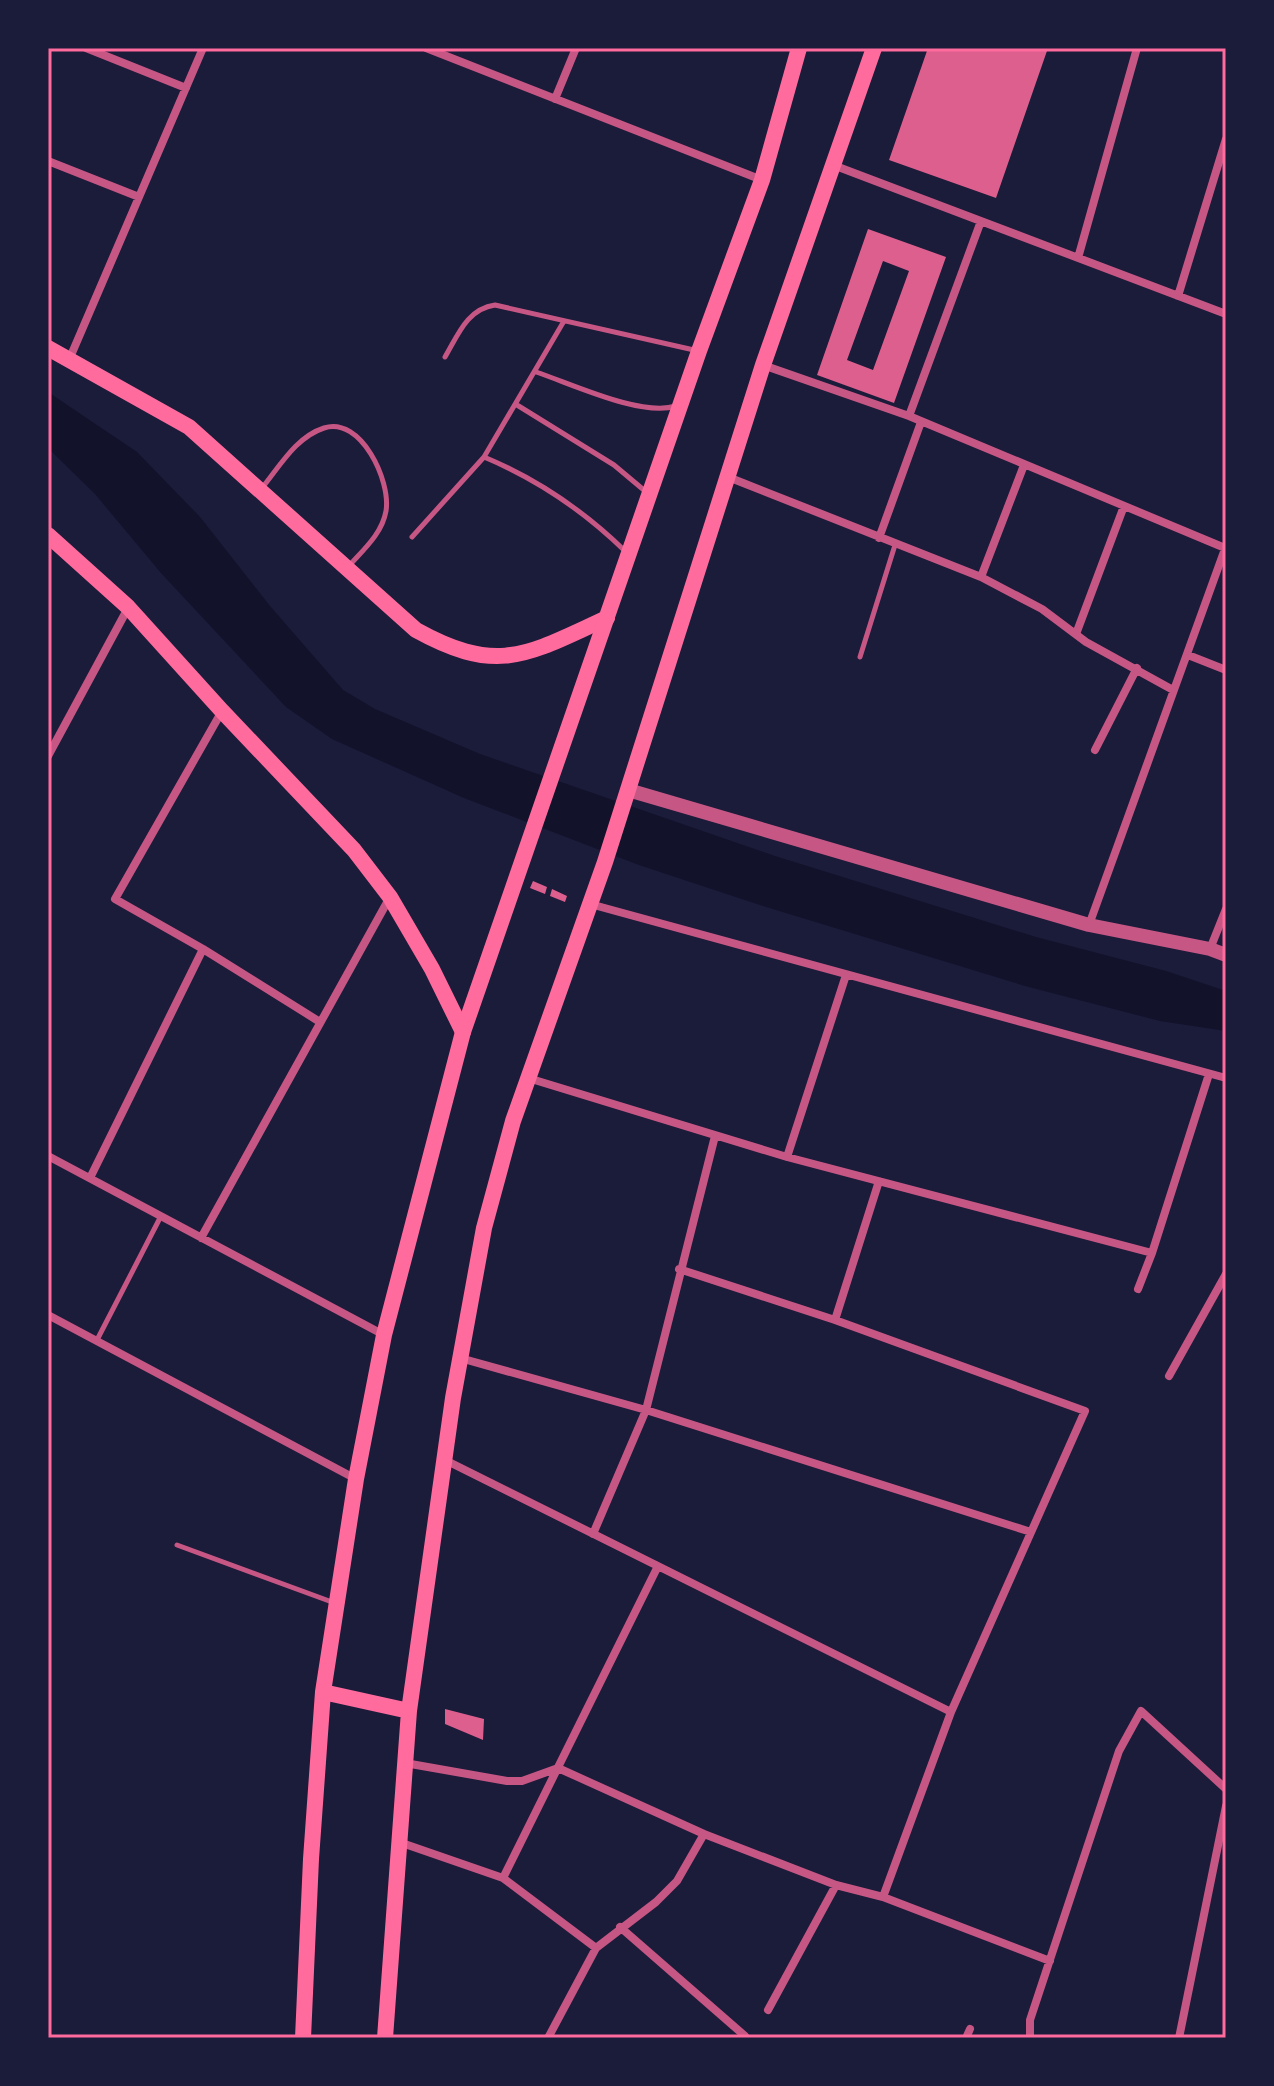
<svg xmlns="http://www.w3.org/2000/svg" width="1274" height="2086" font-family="'Space Grotesk',sans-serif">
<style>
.water{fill:#12122b}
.building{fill:#dd5f8e;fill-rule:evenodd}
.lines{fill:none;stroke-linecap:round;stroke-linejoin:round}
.service{stroke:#c65784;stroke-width:5}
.minor{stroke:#c65784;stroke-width:8}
.tertiary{stroke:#c65784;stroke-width:14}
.secondary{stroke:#ff6b9d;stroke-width:16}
.primary{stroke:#ff6b9d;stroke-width:16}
.neatline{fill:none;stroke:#ff6b9d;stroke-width:3}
</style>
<rect width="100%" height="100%" fill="#1b1b3a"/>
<path class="water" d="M48,392l89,60 63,65 70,89 73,84 32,19 105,45 295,102 261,81 130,34 60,20v40l-66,-10 -135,-35 -262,-80 -124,-41 -175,-67 -132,-59 -46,-32 -125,-134 -66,-79 -47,-46z"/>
<path class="building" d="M928,48h120l-52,150 -107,-38z
M868,229l78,28 -52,146 -77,-28zM883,261l26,10 -36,99 -26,-10z
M533,881l14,6 -2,7 -15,-6z
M552,889l15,7 -2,6 -15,-6z
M445,1709l39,10 -1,21 -38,-16z"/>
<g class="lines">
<path class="service" d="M445,357c13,-22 22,-48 50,-52l199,45
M536,372c36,12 105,45 140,34
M517,405l97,60 31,26
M484,457c55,23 99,53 141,94
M262,488c18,-22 34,-51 62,-60 37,-12 67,53 62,83 -4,23 -23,39 -38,56
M412,537l72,-80 80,-136
M860,657l35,-112
M97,1340l64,-124
M177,1545l155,57"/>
<path class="minor" d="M86,48l100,40
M426,48l336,132
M555,99l21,-51
M48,161l91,36
M833,165l393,149
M1078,258l59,-210
M1178,296l48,-157
M69,360l134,-312
M763,365l146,51 316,132
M909,416l72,-195
M728,477l253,100 61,32 44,33 87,48
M879,538l42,-116
M981,577l43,-112
M1076,634l48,-128
M1188,655l38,15
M222,711l-107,188 88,50 117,73
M1095,750l42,-82
M48,756l80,-148
M590,904l636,174
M1089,925l137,-379
M1210,949l16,-40
M528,1078l259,79 365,96
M48,1156l336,179
M787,1157l59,-182
M90,1178l113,-229
M201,1238l189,-341
M679,1269l156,51 250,91 -134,301 -68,185
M1138,1289l14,-36 57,-179
M48,1315l308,164
M835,1320l44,-139
M460,1358l186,52 385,122
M1169,1376l57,-102
M445,1460l506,252
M593,1534l53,-124 69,-274
M405,1763l102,18h15l36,-13 146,66 132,51 47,12 167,64
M399,1842l104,36 93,70
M503,1878l155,-312
M620,1927l125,109
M768,2010l68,-125
M548,2038l48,-90 60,-46 21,-21 27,-47
M966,2038l4,-9
M1030,2038v-18l89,-269 22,-40 85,78
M1179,2038l47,-232"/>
<path class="tertiary" d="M628,790l461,135 121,24 16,6"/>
<path class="secondary" d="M48,348l141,79 227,203c83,46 112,24 191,-12
M48,535l80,72 94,104 132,139 36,47 42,72 31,63"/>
<path class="primary" d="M323,1692l86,19
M303,2038l8,-179 12,-167 33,-213 28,-144 79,-303 236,-681 63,-171 37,-132
M385,2038l24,-327 44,-313 31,-170 29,-107 92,-259 158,-497 111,-317"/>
</g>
<rect width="1274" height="2086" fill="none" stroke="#1b1b3a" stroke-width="100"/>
<rect x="50" y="50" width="1174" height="1986" class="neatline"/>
</svg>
